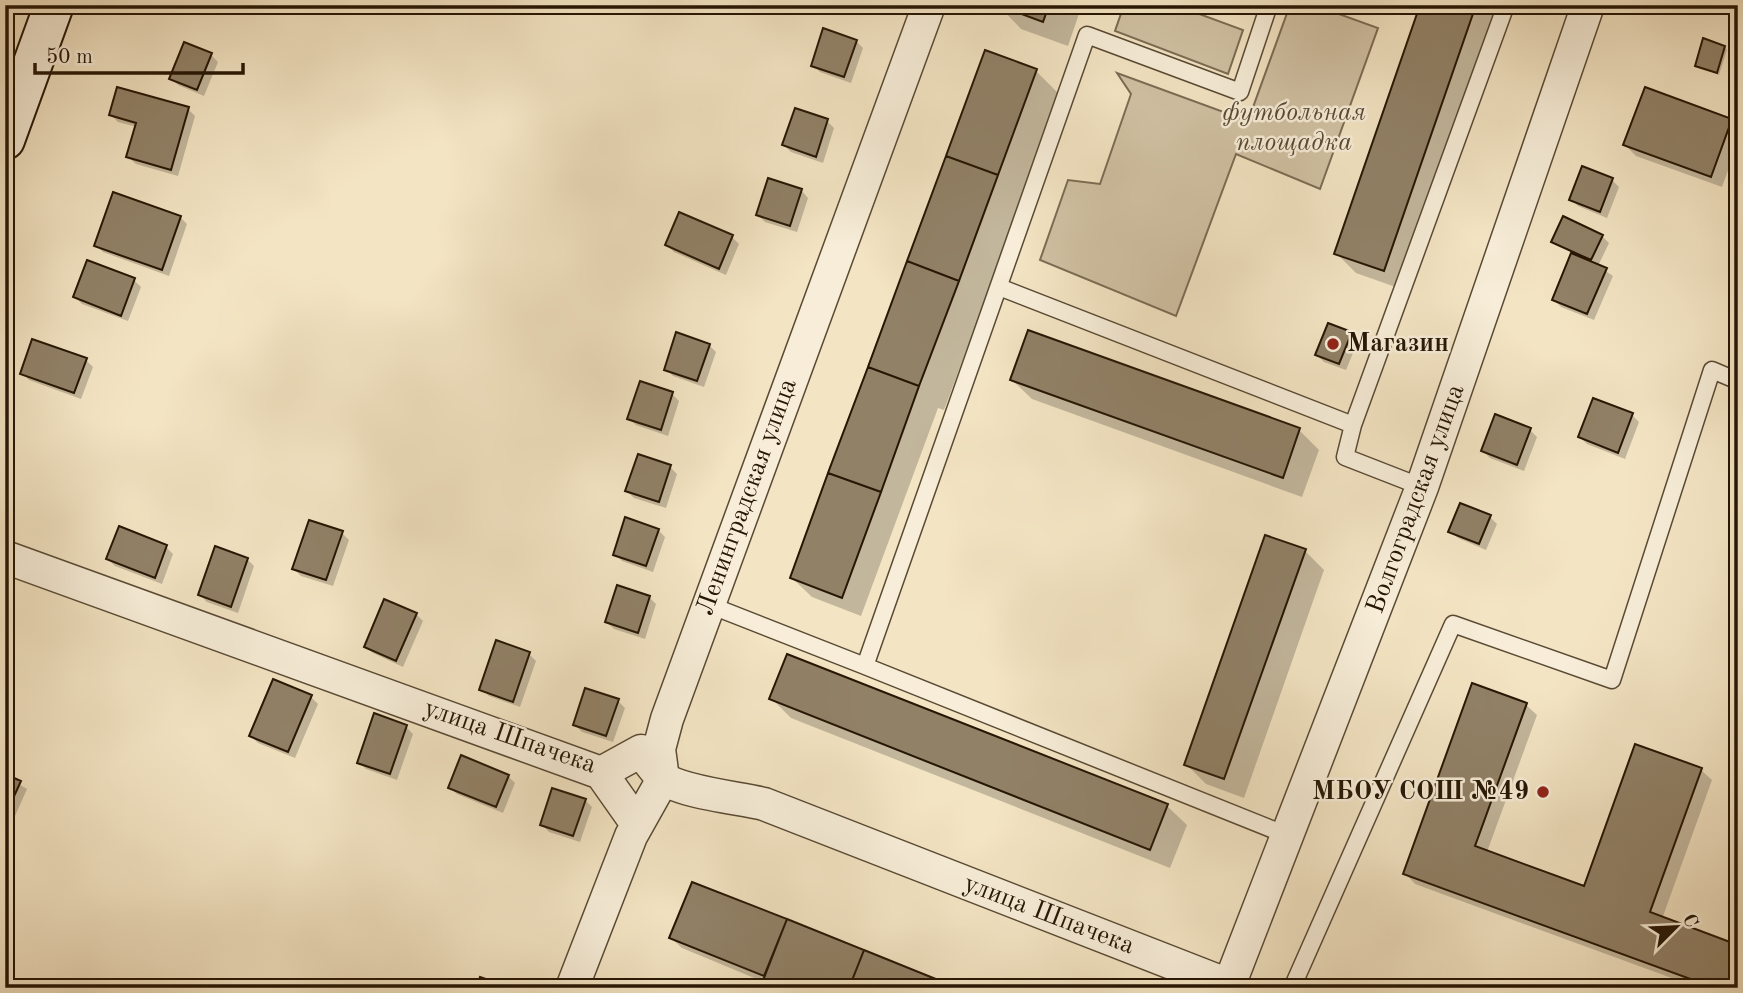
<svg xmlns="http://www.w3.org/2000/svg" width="1743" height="993" font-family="'Old Standard TT',serif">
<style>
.green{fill:#d0c1a3;stroke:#7b6c54;stroke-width:2}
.shadow{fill:#0003}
.building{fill:#918167;stroke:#261604;stroke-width:2}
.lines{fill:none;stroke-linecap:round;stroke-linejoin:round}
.lane-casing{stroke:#594a34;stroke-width:19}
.street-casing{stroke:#594a34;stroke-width:35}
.secondary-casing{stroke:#261604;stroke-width:42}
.lane{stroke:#f7edd8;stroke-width:16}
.street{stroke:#f7edd8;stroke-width:32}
.secondary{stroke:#f7edd8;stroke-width:38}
.poi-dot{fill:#8f2418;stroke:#f7edd8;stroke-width:2.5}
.labels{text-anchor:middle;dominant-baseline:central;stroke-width:5;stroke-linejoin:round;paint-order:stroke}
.park-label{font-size:26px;font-style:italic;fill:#594934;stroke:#f7edd8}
.poi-label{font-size:26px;font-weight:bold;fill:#261604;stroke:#f7edd8;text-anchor:start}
.street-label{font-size:26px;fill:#261604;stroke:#f7edd8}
</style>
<rect width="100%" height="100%" fill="#f3e4c3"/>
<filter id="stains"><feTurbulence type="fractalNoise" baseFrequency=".00286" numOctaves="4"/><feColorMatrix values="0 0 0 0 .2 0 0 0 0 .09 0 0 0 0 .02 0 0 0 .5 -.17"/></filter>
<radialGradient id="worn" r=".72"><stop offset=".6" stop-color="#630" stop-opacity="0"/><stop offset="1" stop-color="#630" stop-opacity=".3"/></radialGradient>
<path class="green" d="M1124,5h51l68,25 -15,44 -113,-43z
M1290,5h24l64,23 -58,161 -84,-35 -60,162 -136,-56 28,-80 32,4 31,-90 -14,-21 131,48z"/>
<path class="shadow" d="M226,5h14l-1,5z
M998,5h84l-14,41 -47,-17z
M1422,5h80l-98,285 -48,-17 -20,-20z
M856,41l7,7 -12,35 -31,-11 -7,-7z
M1724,47l3,3 -8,25 -22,-10z
M986,52l50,19 25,25 -117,314 -6,-2 -77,208 -49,-19 -20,-19z
M211,55l7,7 -14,34 -26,-11 -7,-7z
M118,89l70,20 7,7 -17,60 -42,-12 -8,-7 9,-30 -19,-5 -7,-7z
M796,110l31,11 7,7 -11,35 -32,-11 -7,-7z
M1731,121l7,6v16l-16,44 -86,-31 -11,-11z
M1612,180l7,7 -12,31 -29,-12 -7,-7z
M801,190l7,8 -11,34 -32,-10 -7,-7z
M680,214l52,23 7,7 -13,31 -52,-23 -7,-7z
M180,217l7,7 -18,52 -66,-24 -7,-7z
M1602,236l7,7 -11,23 15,10 -19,44 -33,-13 -7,-7 19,-46 -19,-13z
M134,280l7,7 -13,34 -46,-17 -7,-7z
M1351,334l7,7 -12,29 -22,-8 -7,-7z
M709,345l7,7 -12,35 -31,-11 -7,-7z
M86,360l7,7 -12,32 -52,-19 -7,-7z
M1012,380l287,50 20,20 -17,47 -270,-98z
M672,394l7,7 -11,35 -32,-11 -7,-7z
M1632,415l7,7 -14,37 -38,-15 -7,-7z
M1496,417l34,13 7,7 -13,34 -34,-13 -7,-7z
M670,467l7,7 -11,34 -32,-10 -7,-7z
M1490,517l7,7 -11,26 -28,-12 -8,-7z
M658,530l7,7 -12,35 -31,-11 -7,-7z
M342,533l7,7 -16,46 -32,-10 -7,-7z
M166,547l7,7 -11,30 -47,-18 -7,-7z
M1305,551l19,19 -80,228 -38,-14 -20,-20z
M247,559l7,7 -16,47 -31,-11 -7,-7z
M649,597l7,7 -11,35 -31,-10 -7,-7z
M416,614l7,7 -20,46 -30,-14 -7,-7z
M529,654l7,7 -16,46 -31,-11 -8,-7z
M788,656l379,150 20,19 -17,43 -379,-150 -20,-20z
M311,697l7,7 -23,54 -37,-15 -7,-7z
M618,701l7,7 -12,34 -31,-10 -7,-7z
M1526,705l11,10 -50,137 98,36 116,-118 11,10 -50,139 76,69h-39l-284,-104 -10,-11z
M406,727l7,7 -16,46 -31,-11 -7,-7z
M5,776l22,13 -20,45 -2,-1z
M508,776l7,7 -12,30 -46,-19 -7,-7z
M585,800l7,7 -12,35 -31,-10 -7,-7z
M693,885l94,36 -23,61 -82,-34 -11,-10z"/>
<path class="building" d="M997,5h52l-6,17z
M1420,5h56l-92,266 -50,-17z
M823,28l34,12 -13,37 -33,-11z
M1703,38l22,8 -8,27 -22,-7z
M184,42l28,11 -15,37 -28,-11z
M985,50l52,19 -39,106 -52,-19z
M117,87l72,20 -18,63 -45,-13 10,-34 -27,-8z
M1645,87l87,32 -21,58 -88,-32z
M795,108l33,11 -12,38 -34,-12z
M946,156l52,19 -39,106 -52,-20z
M1582,166l31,12 -13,34 -31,-12z
M768,178l34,11 -12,37 -34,-11z
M113,192l68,24 -19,54 -68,-24z
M679,212l54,23 -14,34 -54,-24z
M1563,216l40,19 -12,25 -40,-18z
M1571,253l36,15 -20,46 -35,-14z
M87,260l48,18 -14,38 -48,-19z
M907,261l52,20 -40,105 -51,-19z
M1328,323l24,9 -13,32 -24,-9z
M1028,330l272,98 -17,50 -273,-98z
M676,332l34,12 -13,37 -33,-11z
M32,339l55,19 -13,35 -54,-19z
M868,367l51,19 -38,106 -53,-19z
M640,381l33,11 -12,38 -34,-11z
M1593,398l40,15 -15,40 -40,-16z
M1495,414l36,14 -14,37 -36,-14z
M638,454l33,11 -12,37 -34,-11z
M828,473l53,19 -39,106 -52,-20z
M1460,503l31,12 -12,29 -31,-12z
M625,517l34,12 -13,37 -33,-11z
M309,520l34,11 -17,49 -34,-11z
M119,526l48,19 -12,33 -49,-19z
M1265,535l41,14 -82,230 -40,-14z
M215,546l33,12 -17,49 -33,-12z
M617,585l33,11 -12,37 -33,-11z
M384,599l33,14 -21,48 -32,-14z
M496,640l34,12 -17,50 -34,-12z
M787,654l381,150 -18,46 -381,-151z
M273,679l39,16 -24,57 -39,-16z
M1472,683l55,20 -52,143 109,40 51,-142 67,24 -52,144 88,33v43h-23l-312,-114z
M585,688l34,11 -13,37 -33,-11z
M374,713l33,12 -17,49 -33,-11z
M461,755l48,20 -13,32 -48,-19z
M5,774l16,7 -16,35z
M552,788l34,11 -13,37 -33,-11z
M692,882l95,37 -23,57 -95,-38z
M787,919l77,31 -15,38h-89z
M864,950l94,38h-109z
M480,977l32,11h-36z"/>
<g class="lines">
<g class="lane-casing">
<path id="lane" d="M999,287l354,138 -8,32 77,30
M1353,425l153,-420
M707,604l158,62 222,-631 153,57 29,-87
M865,666l424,170
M1292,988l161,-364 159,56 100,-310 26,11"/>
</g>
<g class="street-casing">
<path id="street" d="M5,557l596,216 40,-22c6,8 13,19 21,26 16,15 78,21 102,27l472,184
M601,773l36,51
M572,988l59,-152 32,-57 -4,-30 8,-30 262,-714
M1228,988l194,-501 166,-482"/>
</g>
<g class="secondary-casing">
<path id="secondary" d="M5,140l49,-135"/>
</g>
<use href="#lane" class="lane"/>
<use href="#street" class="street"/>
<use href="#secondary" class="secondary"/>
</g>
<g class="poi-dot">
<circle cx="1333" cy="344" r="7"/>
<circle cx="1543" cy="792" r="7"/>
</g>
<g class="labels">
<g class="park-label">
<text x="1294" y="113">футбольная<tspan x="1294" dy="30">площадка</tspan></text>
</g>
<g class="poi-label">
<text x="1347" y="344">Магазин</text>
<text x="1529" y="792" text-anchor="end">МБОУ СОШ №49</text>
</g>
<g class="street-label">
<text transform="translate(747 497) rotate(-70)">Ленинградская улица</text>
<text transform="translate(1416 499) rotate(-70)">Волгоградская улица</text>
<text transform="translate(510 737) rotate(19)">улица Шпачека</text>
<text transform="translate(1049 915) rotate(21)">улица Шпачека</text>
</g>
</g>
<rect width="1743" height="993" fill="none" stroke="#f3e4c3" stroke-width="28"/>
<rect x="7" y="7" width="1729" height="979" fill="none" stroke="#261604" stroke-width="3.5"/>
<rect x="14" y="14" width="1715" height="965" fill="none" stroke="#261604" stroke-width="2"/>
<g transform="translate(1676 927) rotate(66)" stroke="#f7edd8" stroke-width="5" paint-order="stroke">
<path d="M0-5L12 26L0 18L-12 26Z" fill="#261604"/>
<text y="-10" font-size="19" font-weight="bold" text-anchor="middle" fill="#261604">С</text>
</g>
<path d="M35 63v10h208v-10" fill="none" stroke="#261604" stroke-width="3.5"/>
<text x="46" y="63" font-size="21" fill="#261604" stroke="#f7edd8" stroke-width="5" paint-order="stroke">50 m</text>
<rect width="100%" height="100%" filter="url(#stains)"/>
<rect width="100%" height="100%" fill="url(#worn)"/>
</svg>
